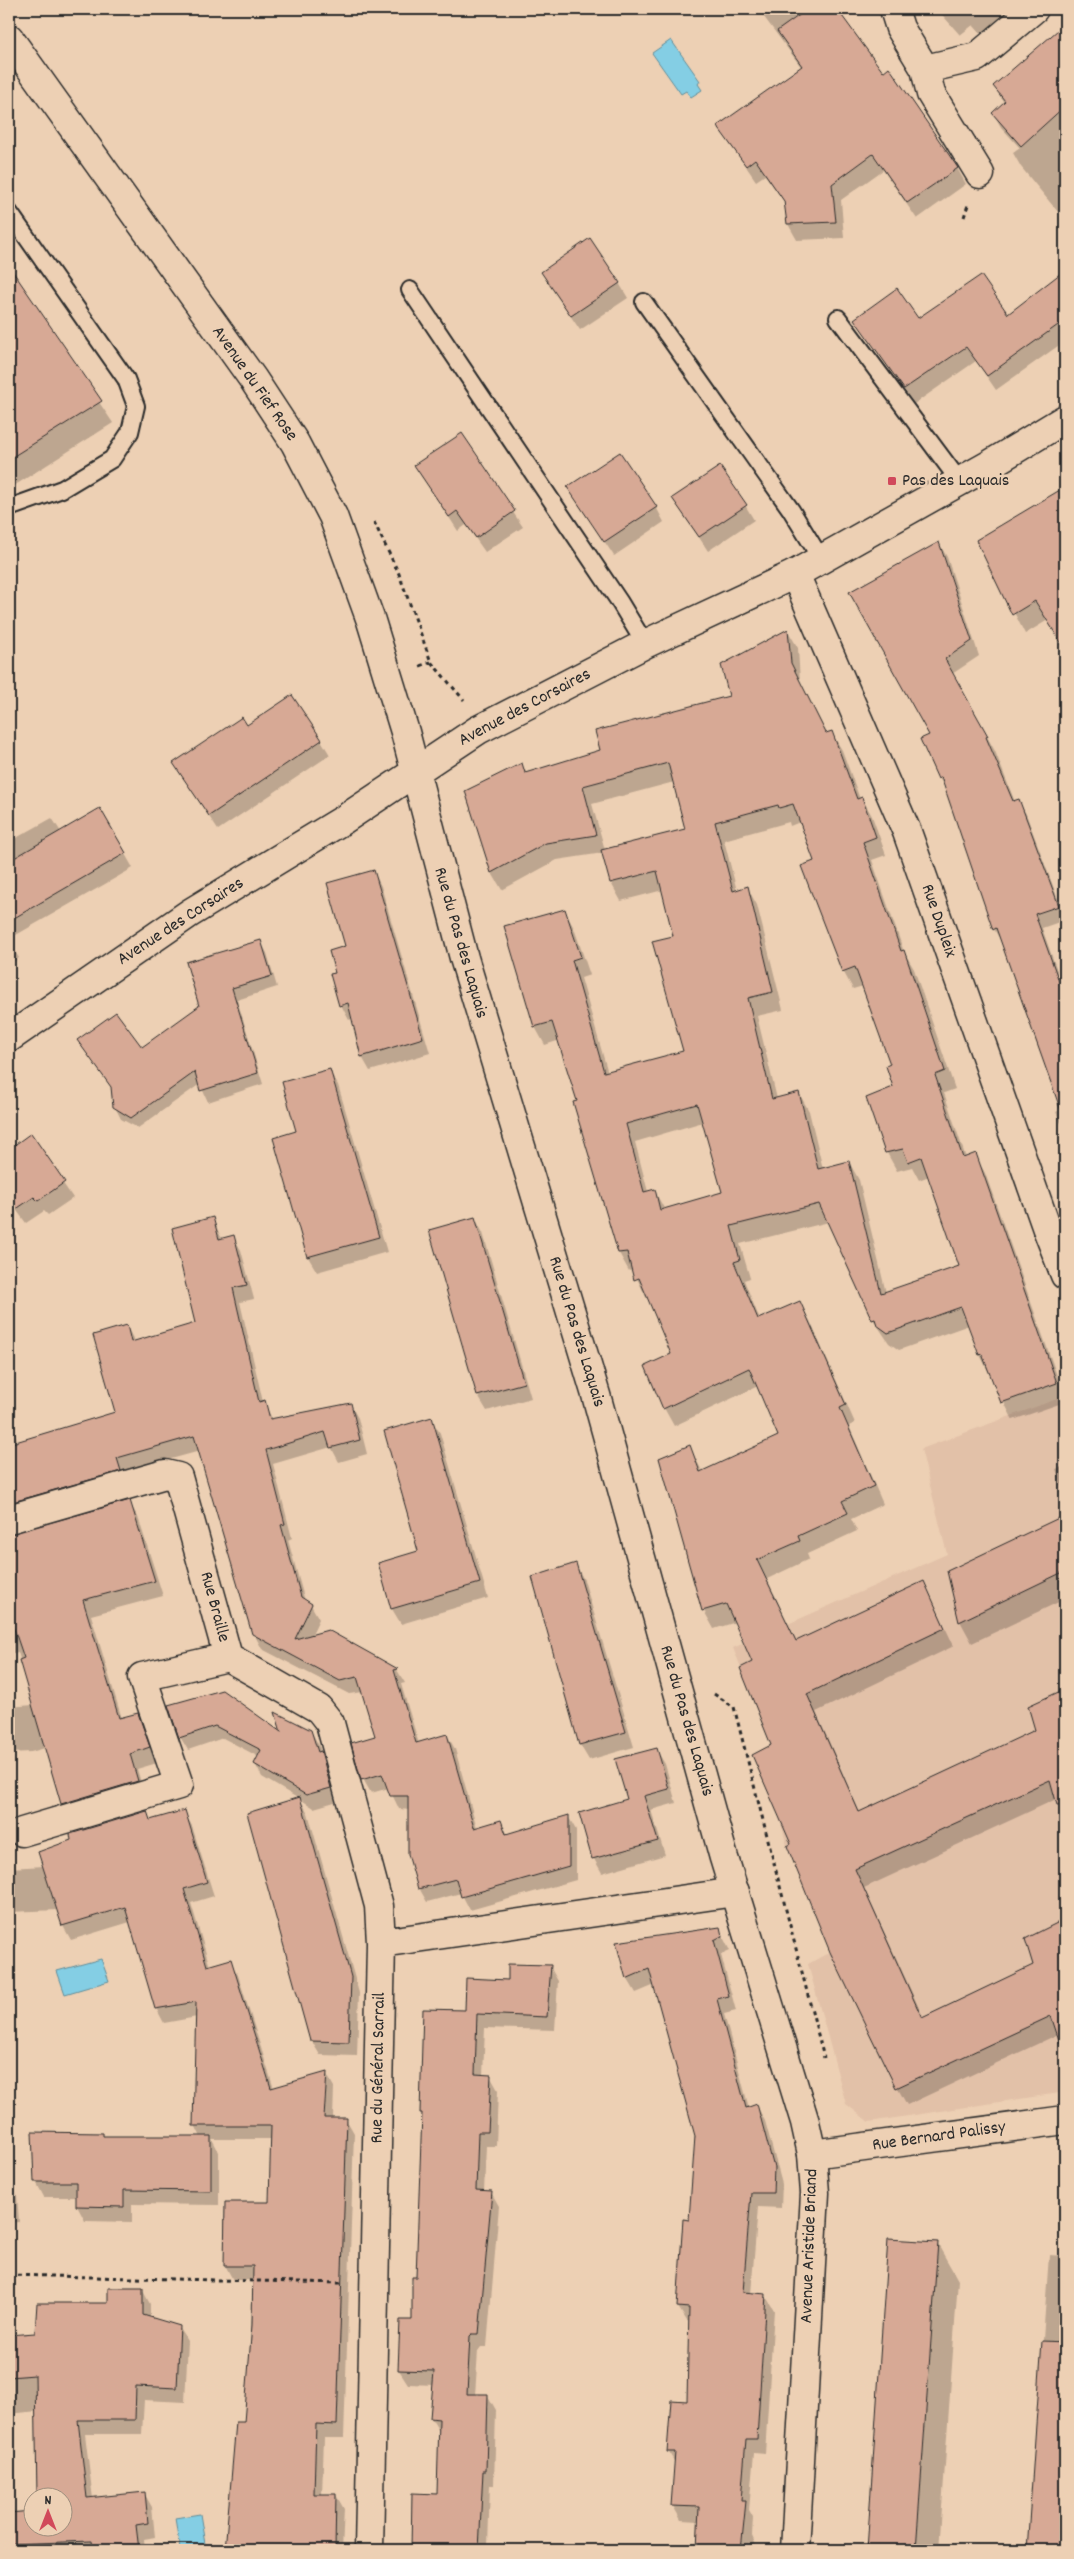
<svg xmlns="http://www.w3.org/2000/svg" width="1074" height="2559" font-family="Dekko,sans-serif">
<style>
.built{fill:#e2c1a8}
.water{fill:#84cee4;stroke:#608d9a}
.shadow{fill:#0003;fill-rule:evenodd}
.building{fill:#d7a995;stroke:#2b2b2b;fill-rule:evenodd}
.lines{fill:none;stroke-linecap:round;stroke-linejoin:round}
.service-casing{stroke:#2b2b2b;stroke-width:20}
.minor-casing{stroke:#2b2b2b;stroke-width:31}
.tertiary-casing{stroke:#2b2b2b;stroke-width:31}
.path{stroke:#2b2b2b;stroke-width:3;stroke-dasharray:4 4;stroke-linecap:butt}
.service{stroke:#edd0b4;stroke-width:16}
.minor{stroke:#edd0b4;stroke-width:28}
.tertiary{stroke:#edd0b4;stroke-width:28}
.poi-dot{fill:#d1495b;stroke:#edd0b4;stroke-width:2}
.labels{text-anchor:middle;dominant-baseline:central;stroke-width:5;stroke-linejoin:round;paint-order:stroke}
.street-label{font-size:18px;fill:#2b2b2b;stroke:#edd0b4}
.poi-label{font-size:18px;fill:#2b2b2b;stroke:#edd0b4;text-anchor:start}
</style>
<rect width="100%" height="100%" fill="#edd0b4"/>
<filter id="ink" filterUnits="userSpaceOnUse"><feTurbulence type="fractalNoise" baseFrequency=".02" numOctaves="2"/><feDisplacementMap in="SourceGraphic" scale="10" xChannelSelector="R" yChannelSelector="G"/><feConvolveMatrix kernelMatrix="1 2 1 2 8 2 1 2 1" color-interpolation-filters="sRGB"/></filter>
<g filter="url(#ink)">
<path class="built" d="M1065,1396v696l-196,30 -23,-18 -38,-140 22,-12 -43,-106 -8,-30 -27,-61 21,-11 -40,-96 214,-94 -26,-105z"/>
<path class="water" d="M671,40l29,41 -2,3 4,6 -11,7 -5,-6 -5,3 -29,-41z
M101,1959l8,22 -44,13 -8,-23z
M200,2514l6,36h-26l-5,-32z"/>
<path class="shadow" d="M758,9h77l122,159 9,16 -49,35 -34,-49 -42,30 3,38 -47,2 -9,-16 -2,-20 -21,-29 -9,6 -38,-55 84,-58z
M937,9h85l-30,25h-11l-8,-9 -13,10z
M1065,25v182l-7,5 -37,-45 -8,-14 7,-5 -19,-21 -8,-14 11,-10 -10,-17z
M9,268l104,155 -104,66z
M1065,271v70l-69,49 -20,-29 -62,43 -58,-85 152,-3z
M619,283l9,15 -48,32 -29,-43z
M461,435l62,92 -38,25 -19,-27 -8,6 -43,-66z
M569,488l87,19 8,15 -50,34z
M1065,488v160l-17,-28 -23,14 -47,-93z
M745,505l9,15 -46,31 -25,-38z
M939,543l8,14 32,99 -27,18 43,77 20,51 3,-2 8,14 39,104v2l-23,8 23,65v139l-9,-20 6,-3 -60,-166 -8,-14 -46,-137 -9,-14 -8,-42z
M788,631l10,17 2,34 27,52 4,-2 11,18 18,49 2,-1 10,18 14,39 -14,5 32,92 10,17 41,120 -11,4 22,65 9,-3 10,18 80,225v4l-52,18 -33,-65 -11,-30 -70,25 -10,-7 -16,-24 -44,-97 -89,22 10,34 -6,2 16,40 40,-17 10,18 45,102 -6,3 34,78 -32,15 6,12 -50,23 2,5 -42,20 30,63 127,-59 30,63 -138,66 44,101 176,-83 24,-38 5,10v93l-201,93 60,131 111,-54 -9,-26 39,-19v111l-158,74 -10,-18 -105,-242 -38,-182 -18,-41 -22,7 -10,-18 -43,-152 28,-13 14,27 76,-36 -21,-51 -84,40 -10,-18 9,-53 -25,-59 -2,1 -13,-27 -4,1 -10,-18 -40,-151 -19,-62 -15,5 -10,-18 -29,-100 58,-17 10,18 16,47 -9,3 27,95 77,-21 -10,-115 -12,-47 -42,11 -10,-18 -8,-30 -46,7 -55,30 -10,-17 -25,-81 55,-28 5,10 75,-23 128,-54zM674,782l13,48 -82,20 -13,-46zM789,822l1,4 10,-4 15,40 28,109 10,18 10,-3 28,79 4,23 -8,65 10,18 15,-4 7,13 10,-4 31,91 -74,26 -27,-113 -10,-18 -26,7 -14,-58 -10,-18 -22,6 -20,-83 26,-6 -26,-105 -10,-18 -10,4 -13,-51zM703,1122l21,71 -59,17 -11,-20 -6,2 -13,-50z
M247,727l74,13 9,15 -112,75 -34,-51z
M100,810l33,58 -124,71v-97l43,-24 9,14z
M373,871l8,15 49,167 -60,18 -8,-14 -9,-39 -4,2 -8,-15 -4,-31z
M260,941l7,12 10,34 -40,13 26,84 -55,18 -8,-18 -62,44 -17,-9 -6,-12 -2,-17 -34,-50 63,9 59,-43z
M9,942l10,16 -10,7z
M329,1070l9,15 49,167 -70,20 -9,-15 -10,-125z
M30,1135l43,63 -25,17 -4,-4 -18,12 -17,-23v-50z
M212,1218l10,21 11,-3 8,14 13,49 -14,3 23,100 10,18 77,-16 8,14 9,36 -28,8 -8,-15 -58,17 19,74 -4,2 17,61 6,4 8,14 -8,17 17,-5 69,39 8,13 -4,1 18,60 28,-9 8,14 22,79 24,-6 7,13 60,-19 8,14v50l-106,30 -9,-17 -34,9 -8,-14 -9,-78 -11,-1 -10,-21 -18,5 -8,-14 13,-42 -13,-45 -14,2 -87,-45 -8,-15 -54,-183 -76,21 -115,49v-109l9,31 99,-30 10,-86 8,15 61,-18z
M475,1218l8,15 48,165 -44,13 -9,-15 -48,-166z
M431,1419l9,14 48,165 -87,26 -9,-15 -13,-45 41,-13z
M1065,1466v32l-9,-29z
M129,1502l9,15 25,79 -72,19 31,104 15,-4 9,15 11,33 -20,6 8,27 -75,23 -8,-15 -17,-56 -14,4 -22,1v-46l24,-2 -15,-53 -9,2v-119z
M1065,1516v83l-93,44 -12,-22 -12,-50z
M576,1565l8,15 50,167 -45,13 -9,-15 -46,-167z
M170,1706l113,29 28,-4 7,13 10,22 10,35 -24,7 -14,-9 8,14 51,180 -2,63 -37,-1 -9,-15 -12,-241 -37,-22 -7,-13 4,-7 -36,-19 -35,12 -8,-13z
M656,1749l9,15 11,39 -25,7 14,45 -63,18 -8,-14 -13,-46 47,-13z
M146,1812l5,8 33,-8 8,14 22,70 -23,7 19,64 20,-6 8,14 36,114 52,-16 8,14 -1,32h13l8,14 -10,305h-20l-2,57h14l8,14 -2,41h-116l11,-127h8l9,-143h-21l-8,-15 45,-61 2,-65h-60l7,13v53l-87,-1v18l-47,-1 -8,-15v-9h-33l-8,-15 -2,-49 68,1 2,3h97l-6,-12 2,-108 -33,6 -8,-15 -26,-86 -59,18 -8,-14 -5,-16 -49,2v-44l35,-2z
M719,1929l11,22 -9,4 15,56 -12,3 25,94 8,-2 8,15 17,63 -1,24 -23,-1 -7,87 14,1 9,15 -9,144 -11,-1 -5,57 4,7 -1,19 6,14h-60l1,-29 -18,-1 -8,-14 2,-43 -7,-12 20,-49 2,-80 -3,-1 -9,-14 12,-86 6,-85 -41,-151 -19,8 -9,-15z
M550,1967l8,14 -3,49 -70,-2 -2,48h7l8,14 -2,56h-10l-2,46h7l8,14 -12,141h-6l-3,4 -3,44 13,1 8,14 -2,75h-4l-2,62h13l2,3h-92l3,-56 24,1 2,-62 -9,-15 3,-33 -26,-1 -9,-14 14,-49 4,-43 6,-161 -2,-5 45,-100 43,-31z
M9,2179l8,15 2,28 -10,1z
M889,2240l48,3 21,37 -19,270h-71z
M1049,2255l16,1v294h-37z
M142,2289l8,15v15l29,8 9,14 -3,61 -41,-2 -2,34h-57l8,65 51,-6 8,14 3,30 -11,2 1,11h-136v-36l23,-1v13h30v-30h-24v-85l-29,3v-78l27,-2z"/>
<path class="building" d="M808,9h29l46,63 6,-5 69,101 -51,35 -34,-49 -41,30 4,38 -49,2 -3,-23 -29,-42 -9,7 -29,-40 85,-60 -25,-35z
M1065,24v82l-44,40 -29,-33 13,-12 -12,-15z
M590,238l30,45 -49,33 -30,-44z
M9,266l93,135 -93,58z
M1065,270v50l-78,56 -21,-29 -62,42 -50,-70 43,-31 21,30 63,-43 27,39z
M462,433l53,78 -39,27 -19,-27 -8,6 -35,-52z
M620,452l37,55 -53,35 -37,-55z
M720,466l27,39 -48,32 -27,-39z
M1065,487v162l-30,-48 -23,14 -36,-75z
M939,542l33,99 -27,18 43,77 -2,1 27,64 6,-2 40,107 -24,8 30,84v113h-4l-65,-183 -3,2 -52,-153 -3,2 -18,-40 9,-4 -80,-143z
M788,629l3,34 35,70 6,-2 25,68 5,-2 14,40 -13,5 38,109 3,-1 41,121 -10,4 28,83 13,-5 81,230 -56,20 -19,-49 -3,1 -18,-48 -73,26 -11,-8 -2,-6 -3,1 -53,-116 -88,22 9,34 -6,2 24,57 42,-18 46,104 -6,3 34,78 -32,15 6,12 -50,23 2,5 -43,19 39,81 128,-60 21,47 -138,66 52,118 176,-82 -7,-24 37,-17v115l-8,1 -7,-25 -195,89 67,149 111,-53 -8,-26 40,-20v123l-5,1 -9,-27 -155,72 -66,-136 -43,-106 4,-2 -39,-89 19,-10 -31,-77 12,-6 -26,-58 -24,7 -43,-153 31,-13 10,27 78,-36 -29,-68 -86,41 -18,-43 26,-12 -32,-76 -5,2 -7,-28 -9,1 -45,-151 4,-1 -25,-79 -18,5 -30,-101 61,-17 16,48 -9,3 32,112 79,-21 -31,-110 21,-5 -16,-65 -47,12 -9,-33 84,-21 -17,-66 -85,23 13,49 -50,8 -55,30 -26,-82 57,-28 3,10 75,-23 -5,-19 134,-35 -8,-31zM793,804l21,57 -13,5 41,106 13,-5 35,97 -4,2 7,21 -27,11 19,55 18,-4 5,13 13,-5 38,109 -78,27 -32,-132 -31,8 -19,-77 -27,7 -24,-101 25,-6 -25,-106 -15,5 -18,-69 63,-17 1,3zM697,1104l25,88 -62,18 -5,-21 -11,3 -18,-68z
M292,695l30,45 -113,76 -36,-53 69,-46 5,8z
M100,808l26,45 -117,68v-60z
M374,870l49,168 -62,19 -13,-54 -9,3 -9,-32 5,-1 -6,-22 16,-5 -18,-63z
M261,940l11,36 -40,12 26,85 -58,18 -5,-19 -64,46 -18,-11 -2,-20 -34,-47 39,-28 26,35 57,-41 -13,-44z
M330,1069l49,168 -72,20 -34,-119 23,-7 -14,-49z
M31,1133l34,49 -27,19 -4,-4 -25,17v-65z
M213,1217l6,22 15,-4 13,50 -14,3 26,114 6,-2 5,19 81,-16 9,37 -30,8 -5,-16 -59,18 19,74 -4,1 20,72 11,7 -17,35 33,-9 70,39 -4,1 22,73 31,-9 27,94 27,-8 5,14 63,-19v51l-108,31 -5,-18 -38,10 -10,-35v-58h-18l-8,-22 -21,6 -10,-37 24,-7 -18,-59 -17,4 -88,-47 -58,-198 -77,22 4,13 -112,32v-59l106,-32 -22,-77 34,-10 4,17 64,-19 -23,-95z
M475,1217l49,166 -47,13 -48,-166z
M432,1417l48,166 -89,26 -13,-46 40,-12 -34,-120z
M130,1500l25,81 -72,19 36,118 19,-5 12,34 -20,7 8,27 -77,23 -42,-144 5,-2 -15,-44v-80z
M1065,1515v56l-106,51 -12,-51z
M576,1563l50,169 -47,13 -47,-168z
M222,1690l59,42 -6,-20 36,18 7,22 3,-1 10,37 -25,7 -52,-31 7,-14 -46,-24 -36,12 -11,-33z
M657,1748l12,41 -25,7 14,45 -66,18 -13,-46 48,-14 -12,-40z
M300,1797l51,180 -2,65 -39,-1 -63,-228z
M185,1810l22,72 -23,7 23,77 24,-7 40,129 56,-16 -3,46h23l-10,307 -21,-1 -2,70h22l-1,56h-110l11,-128h8l8,-97 1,-59h-29l1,-64h44l2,-76h-78l3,-124 -41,7 -30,-102 -63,19 -24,-74 33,-12 -1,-6 77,-23 3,9z
M720,1927l2,9 -8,4 15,56 -12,3 29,109 11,-4 17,64 -1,25h-22l-8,99 23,2 -9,145h-11l-5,62h5l-5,49h-44l2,-43 -28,-1 4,-54h-8l4,-52 16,1 2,-93 -12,-1 6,-88 6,1 6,-84 -46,-167 -23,10 -10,-37z
M508,1964l43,1 -4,52 -70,-3 -2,60 16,1 -3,57h-10l-2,58 16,1 -13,143h-7l-2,2 -3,58h21l-2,77h-3l-4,79h-68l1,-57 25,1 2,-75 -9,-1 4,-47 -36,-1 2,-50h12v-43h4l6,-164h-2l3,-104 42,1 1,-32 42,2z
M32,2132l71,1v3h108v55l-87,-1v17l-48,-1v-24h-42z
M888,2239l50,3 -22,308h-49z
M108,2288h35v27l37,11 -3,62 -41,-2 -1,34h-57l9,78 58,-6 3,31 -12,2 3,25h-46l-1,-9 -83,3v-31l23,-2v15h30v-30h-25l-2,-121 -26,2v-42l26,-2 2,-30h71z
M1042,2341l23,1v208h-38z"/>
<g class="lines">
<g class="service-casing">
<path id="service" d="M9,212l117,167 10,27 -6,26 -18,27 -50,30 -53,19
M410,290l209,311 26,43
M644,302l147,208 30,49
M838,318l122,164"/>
</g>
<g class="minor-casing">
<path id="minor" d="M894,9l6,19 25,41 52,-12 57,-48
M925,69l6,25 49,80
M795,574l112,258 140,397 18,46
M9,1519l156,-45 13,3 50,180 91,52 11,14 49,183 2,37
M22,1832l157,-47 -37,-108 86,-20
M812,2154l253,-34
M369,2550l12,-607 354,-51"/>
</g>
<g class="tertiary-casing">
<path id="tertiary" d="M9,38l244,341 42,64 38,73 38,105 34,111 59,226 132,437 128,463 81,264 7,32 3,39 -20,357
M9,1038l181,-125 153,-93 135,-90 167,-86 150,-70 194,-109 76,-46"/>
</g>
<path class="path" d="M964,217l4,-12
M374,522l25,52 32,88 33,38
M420,666l11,-4
M714,1694l20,13 90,351
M9,2275l332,8"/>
<use href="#service" class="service"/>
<use href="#minor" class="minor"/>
<use href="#tertiary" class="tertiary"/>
</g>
</g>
<rect class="poi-dot" x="887" y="476" width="10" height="10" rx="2.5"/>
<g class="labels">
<g class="street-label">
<text transform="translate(254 384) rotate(55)">Avenue du Fief Rose</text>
<text transform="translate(525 708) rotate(-28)">Avenue des Corsaires</text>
<text transform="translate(938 921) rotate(71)">Rue Dupleix</text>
<text transform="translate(181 922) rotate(-33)">Avenue des Corsaires</text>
<text transform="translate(460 943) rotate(74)">Rue du Pas des Laquais</text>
<text transform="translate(576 1332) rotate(73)">Rue du Pas des Laquais</text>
<text transform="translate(214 1607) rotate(75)">Rue Braille</text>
<text transform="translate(686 1721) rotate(74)">Rue du Pas des Laquais</text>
<text transform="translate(379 2068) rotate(-89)">Rue du Général Sarrail</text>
<text transform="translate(939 2137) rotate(-8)">Rue Bernard Palissy</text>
<text transform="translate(810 2246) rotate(-88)">Avenue Aristide Briand</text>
</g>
<g class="poi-label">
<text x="902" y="481">Pas des Laquais</text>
</g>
</g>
<rect width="1074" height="2559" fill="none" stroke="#edd0b4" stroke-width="30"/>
<rect x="15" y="15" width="1044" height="2529" fill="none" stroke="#2b2b2b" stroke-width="2" filter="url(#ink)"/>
<g transform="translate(48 2512)"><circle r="24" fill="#edd0b4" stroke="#9f8e7d"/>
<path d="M0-4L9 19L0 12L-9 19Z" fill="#d1495b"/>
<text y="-8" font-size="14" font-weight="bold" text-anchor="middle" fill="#2b2b2b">N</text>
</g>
</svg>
